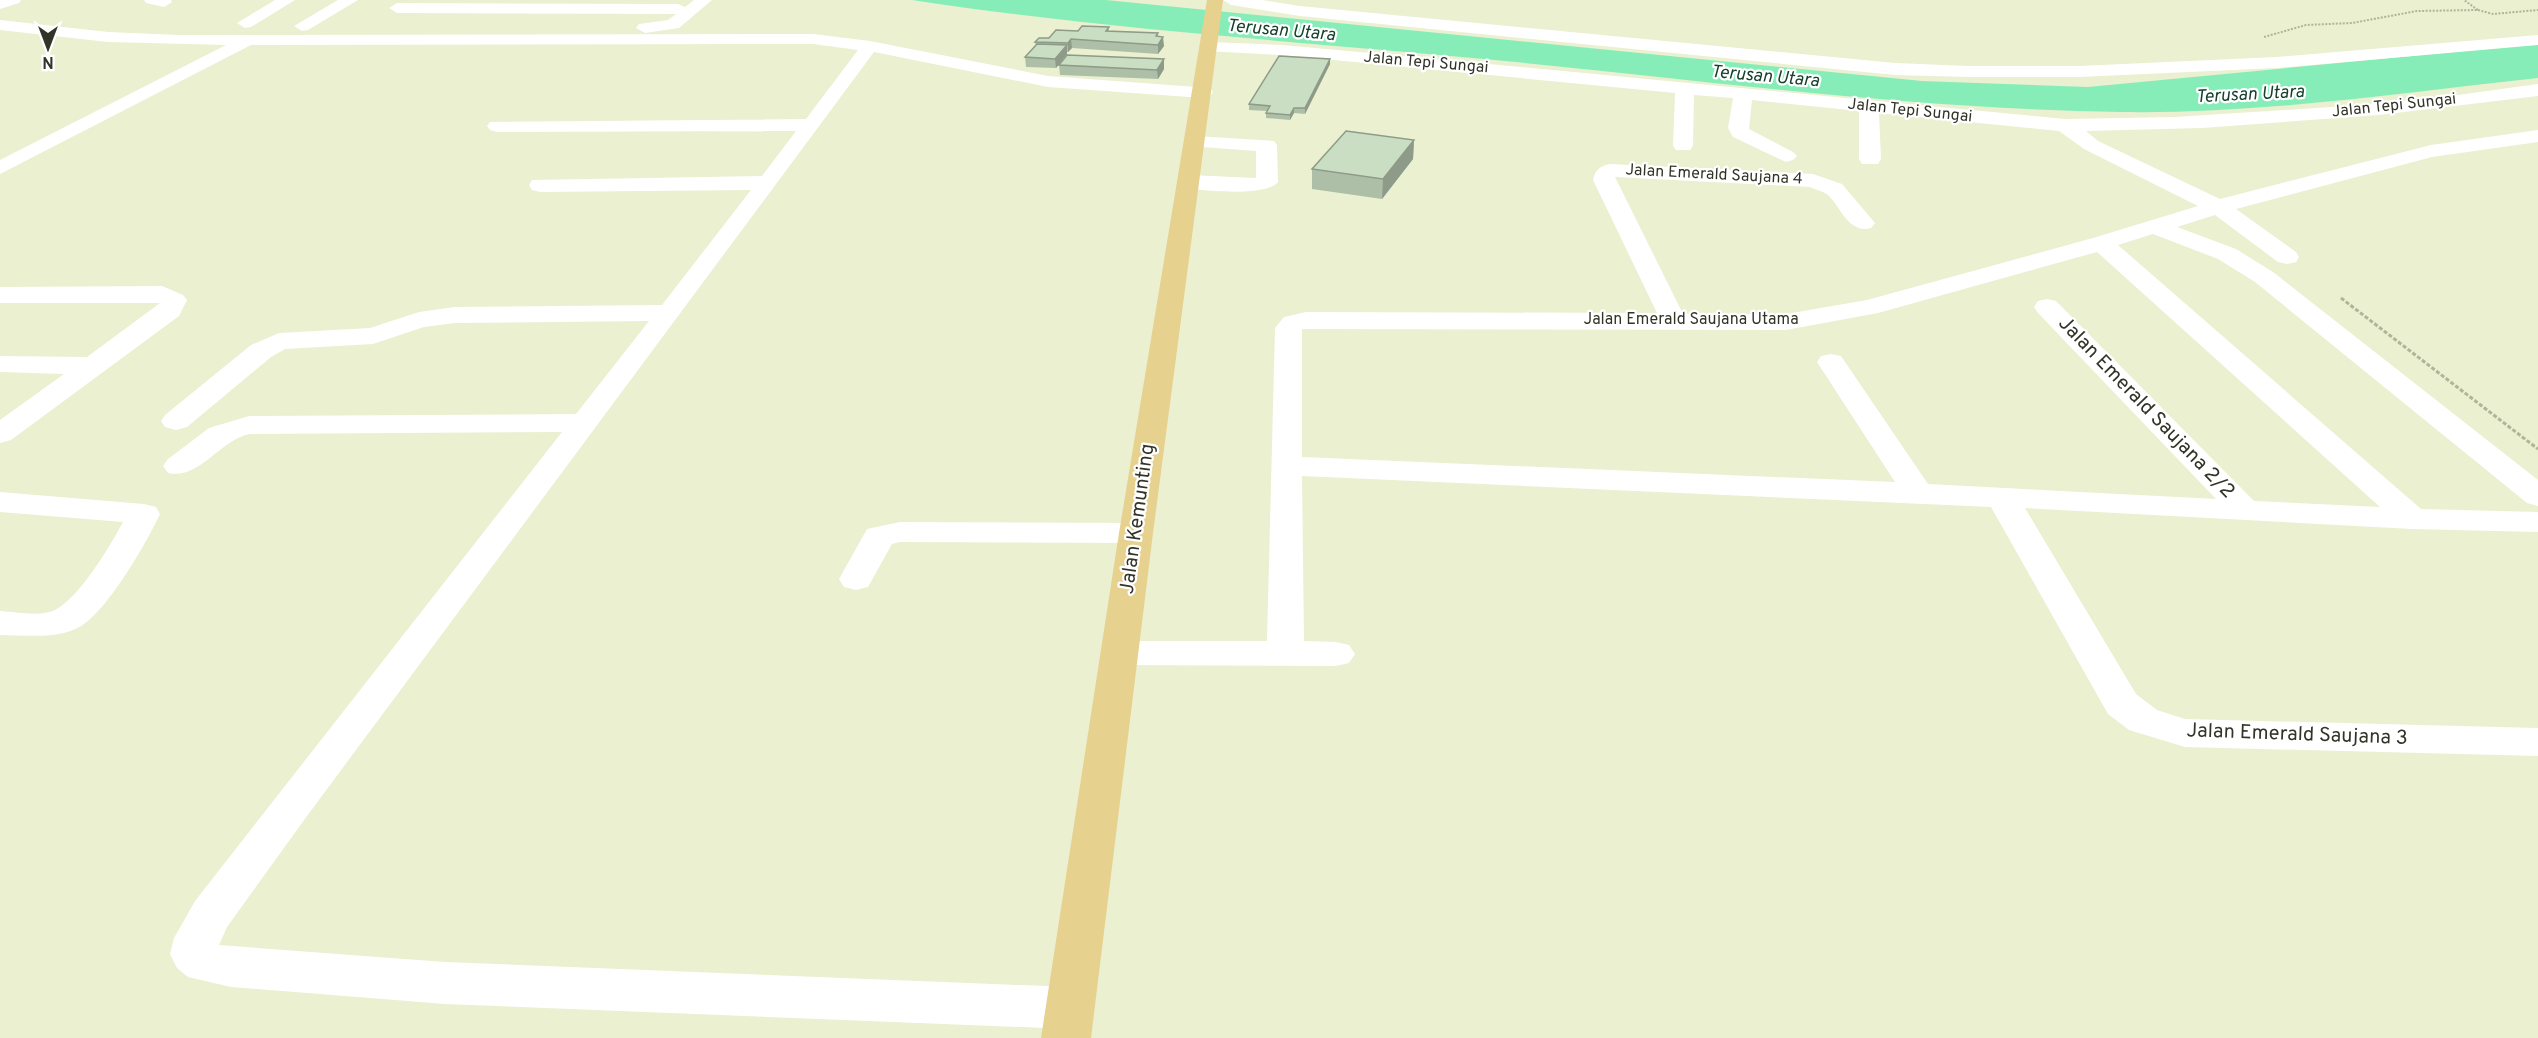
<svg xmlns="http://www.w3.org/2000/svg" width="2538" height="1038" font-family="Overpass,sans-serif">
<style>
.water{fill:#86edb8}
.lines{fill:none;stroke-linecap:round;stroke-linejoin:round}
.path-far1{stroke:#b0b49a;stroke-width:2;stroke-dasharray:2 1.5;stroke-linecap:butt}
.path{stroke:#b0b49a;stroke-width:3;stroke-dasharray:4 2;stroke-linecap:butt}
.minor{fill:#fff;fill-rule:evenodd}
.major{fill:#e7d18f;fill-rule:evenodd}
.wall{fill:#aebfa8}
.shaded-wall{fill:#8d9b88}
.building{fill:#cadec3;stroke:#8d9b88;stroke-width:1.5}
.labels{text-anchor:middle;dominant-baseline:central;stroke-width:4.5;stroke-linejoin:round;paint-order:stroke}
.far-street-label{font-size:16px;fill:#333428;stroke:#fff}
.far-water-label{font-size:18px;font-style:italic;fill:#15412c;stroke:#fff}
.street-label{font-size:20px;fill:#333428;stroke:#fff}
</style>
<rect width="100%" height="100%" fill="#ebf0d0"/>
<path class="water" d="M912,0h194l816,81 166,6 450,-43v34c-138,15 -278,36 -417,34 -213,-3 -425,-33 -637,-53 -191,-18 -382,-30 -572,-59z"/>
<g class="lines">
<path class="path-far1" d="M2478,10l15,4 45,-4
M2264,37l42,-12 46,-2 65,-12 61,-1 -14,-10"/>
<path class="path" d="M2341,298l197,151"/>
<path class="minor" d="M0,0h21l-2,3 -19,6z
M144,0h27l1,2 -8,5 -18,-4z
M275,0h20l-44,27 -6,1 -8,-5z
M338,0h20l-50,30 -6,1 -8,-5z
M694,0h18l-33,28 -34,5 -9,-5 3,-4 29,-4 8,-6 -279,-1 -8,-5 8,-5 281,1 7,3z
M1223,0h39l38,6 595,57 74,3h110l198,-9 261,-22v10l-261,23 -198,9h-110l-74,-2 -595,-59 -69,-11z
M0,20l108,12 71,3 634,-1 57,7 178,35 162,12 3,4 -3,4 -7,2 -155,-11 -174,-35 -567,764 -80,111 -8,18 226,17 625,25 17,6 7,15 -7,15 -17,6 -625,-25 -214,-17 -43,-10 -11,-9 -7,-14 4,-16 21,-37 367,-469 -313,2c-30,7 -50,46 -81,39l-5,-7 5,-7 41,-31 40,-12 327,-2 73,-93 -194,2 -31,4 -51,17 -88,5 -14,8 -84,70 -11,3 -11,-3 -4,-6 4,-6 86,-70 28,-12 91,-5 49,-16 36,-5 207,-2 89,-115 -211,2 -8,-2 -3,-5 3,-5 230,-4 34,-45 -299,1 -7,-2 -3,-4 3,-4 316,-3 52,-69 -45,-6 -562,1 -251,129v-14l226,-115 -118,-3 -108,-12z
M1210,42l72,3 165,15 618,59 110,-2 172,-11 96,-9 95,-13v12l-159,19 -177,13 -116,3 12,10 122,58 211,-54 107,-15v12l-106,15 -196,52 60,43 3,5 -3,5 -9,2 -9,-2 -63,-47 -38,12 59,22 37,23 265,208v26l-11,-3 -272,-221 -37,-23 -65,-25 -35,11 303,264 117,3v20l-126,-3 -387,-21 111,186 21,16 28,9 353,9v28l-353,-9 -56,-17 -21,-16 -117,-207 -689,-31 2,165 32,1 13,3 6,9 -6,9 -13,3 -216,-1 -13,-3 -6,-9 6,-9 13,-3h147l8,-313 9,-11 22,-5 351,1 -64,-133c2,-10 7,-14 17,-16l203,10 29,10 33,39 -4,5c-22,6 -29,-19 -43,-33 -5,-4 -12,-5 -18,-8l-195,-10 68,137h103l81,-14 226,-62 105,-32 -114,-57 -25,-18 -180,-18 2,46 -3,5h-16l-3,-5v-48l-107,-11 -3,29 44,23 4,4 -4,4 -7,2 -53,-25 -5,-9 5,-30 -39,-3 -1,51 -3,4h-14l-3,-4 2,-53 -393,-38 -78,-4 -3,-4zM2097,252l283,255 -126,-6 -198,-200 -9,-2 -9,2 -4,6 4,6 178,186 -288,-15 -87,-128 -10,-2 -10,2 -4,6 78,120 -593,-25v-128l484,1 92,-17z
M1195,136l79,5 3,4 1,37c-11,15 -79,9 -97,5l-3,-5 3,-5 8,-2 67,3v-27l-68,-5 -3,-4 3,-4z
M162,286l21,9 4,5 -8,16 -168,124 -11,3v-23l64,-46 -64,-2v-16l87,1 73,-54h-160v-16z
M0,492l144,12 12,3 4,7c-13,28 -52,96 -79,112 -23,14 -55,9 -81,9v-24c16,1 41,6 55,-1 25,-13 55,-64 68,-88l-123,-10z
M900,522l236,1 12,3 5,7 -5,7 -12,3 -236,-1 -8,2 -24,43 -12,3 -12,-3 -5,-8 28,-50z"/>
<path class="major" d="M1207,0h16l-70,533 -62,505h-50l78,-505z"/>
</g>
<path class="wall" d="M1109,27v4l49,2v3l6,10 -6,8 -86,-6 -4,4h-1v2l-11,14 -30,-1 -1,-10 11,-11 -1,-4 43,-11z
M1164,59v10l-6,10 -98,-4 -1,-10z
M1330,59v5l-25,50 -11,-1 -4,7 -24,-2v-5l1,-2 -18,-1v-6z
M1414,140l-1,19 -31,40 -70,-10v-20z"/>
<path class="shaded-wall" d="M1163,37l1,9 -6,8v-9z
M1071,39l1,9 -4,4v-9z
M1067,45v9l-11,14 -1,-9z
M1164,59v10l-6,10 -1,-9z
M1330,59v5l-25,50v-6z
M1294,108v5l-4,7v-5z
M1414,140l-1,19 -31,40 1,-20z"/>
<path class="building" d="M1082,26l27,1 -3,4 52,2 -2,3 7,1 -5,8 -87,-6 -3,4 -33,-1 4,-4h10l7,-8 22,1z
M1037,44l30,1 -12,14 -30,-2z
M1067,55l97,4 -7,11 -98,-5z
M1279,56l51,3 -25,49h-11l-4,7 -24,-2 4,-7 -21,-2z
M1346,131l68,9 -31,39 -71,-10z"/>
<g class="labels">
<g class="far-street-label">
<text transform="translate(1426 63) rotate(5)">Jalan Tepi Sungai</text>
<text transform="translate(2394 106) rotate(-6)">Jalan Tepi Sungai</text>
<text transform="translate(1910 111) rotate(6)">Jalan Tepi Sungai</text>
<text transform="translate(1714 175) rotate(3)">Jalan Emerald Saujana 4</text>
<text x="1691" y="320">Jalan Emerald Saujana Utama</text>
</g>
<g class="far-water-label">
<text transform="translate(1281 31) rotate(5)">Terusan Utara</text>
<text transform="translate(1765 77) rotate(5)">Terusan Utara</text>
<text transform="translate(2250 95) rotate(-3)">Terusan Utara</text>
</g>
<g class="street-label">
<text transform="translate(2146 408) rotate(46)">Jalan Emerald Saujana 2/2</text>
<text transform="translate(1138 519) rotate(-82)">Jalan Kemunting</text>
<text transform="translate(2297 735) rotate(2)">Jalan Emerald Saujana 3</text>
</g>
</g>
<g transform="translate(48 48) rotate(180)" stroke="#ffffff" stroke-width="4.5" paint-order="stroke">
<path d="M0-4.5L10 22L0 15L-10 22Z" fill="#333428"/>
<text y="-9" font-size="16" font-weight="bold" text-anchor="middle" fill="#333428">N</text>
</g>
</svg>
